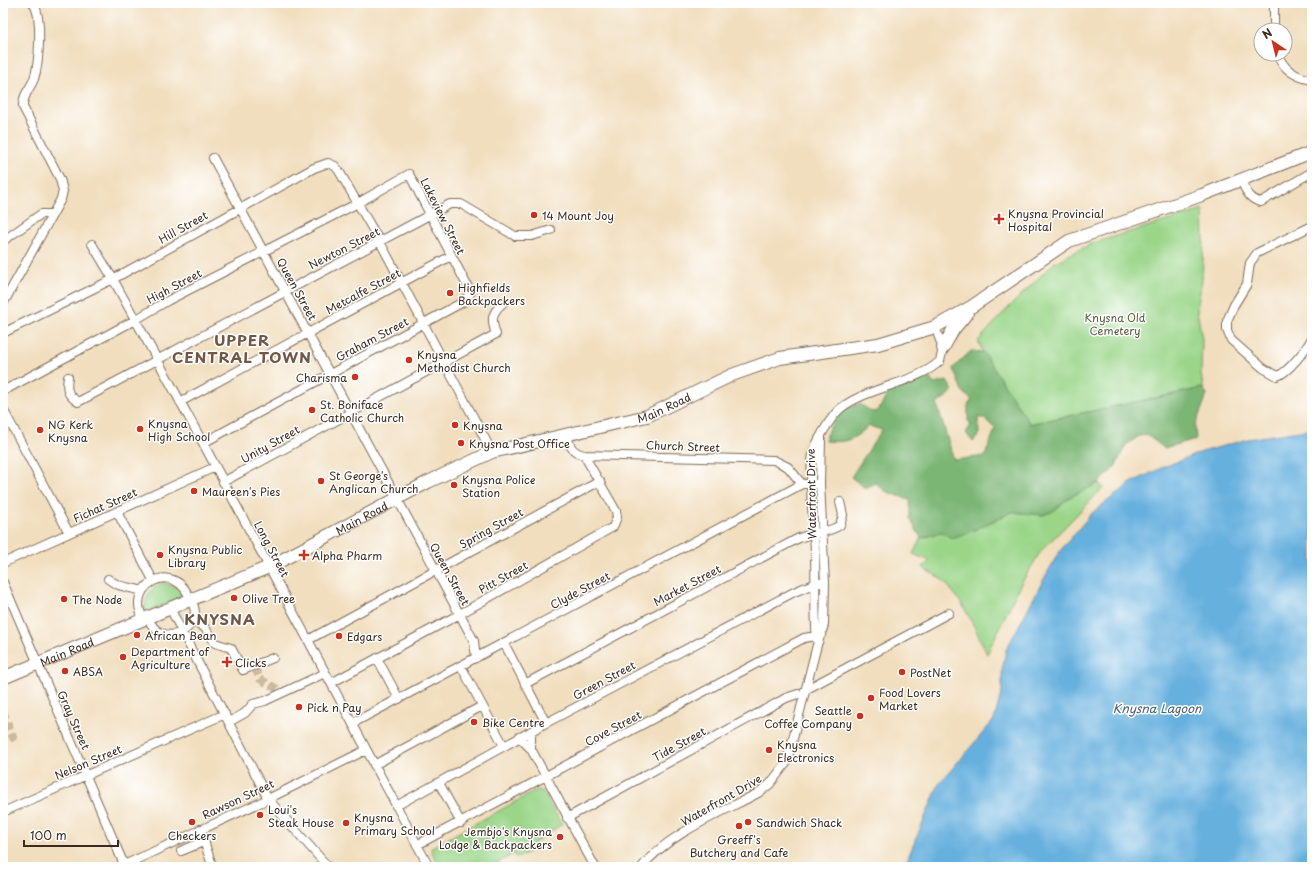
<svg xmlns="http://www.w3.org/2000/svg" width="1315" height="870" font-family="'Playpen Sans',sans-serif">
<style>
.green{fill:#9ad588;stroke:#6a8053}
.forest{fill:#7bb674;stroke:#5b7049}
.water{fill:#66b0de;stroke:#506d7e}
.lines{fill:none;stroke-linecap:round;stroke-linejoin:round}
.minor-tunnel{stroke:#cdba9e;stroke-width:8;stroke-dasharray:8 4;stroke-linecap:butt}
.minor-casing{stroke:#7b6956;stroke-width:10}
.highway-casing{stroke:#7b6956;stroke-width:14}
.minor{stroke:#fff;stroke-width:8}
.highway{stroke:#fff;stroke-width:12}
.poi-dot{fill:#c8321e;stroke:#fff;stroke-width:1.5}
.labels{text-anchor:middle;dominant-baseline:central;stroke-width:3;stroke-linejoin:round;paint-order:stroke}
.poi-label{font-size:11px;fill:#3b2a1e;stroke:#fff;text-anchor:start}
.street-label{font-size:11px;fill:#3b2a1e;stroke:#fff}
.park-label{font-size:11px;fill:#585d3e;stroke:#fff}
.water-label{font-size:12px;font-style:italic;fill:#4c606b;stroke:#fff}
.district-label{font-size:15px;font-weight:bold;letter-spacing:1px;fill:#715846;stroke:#fff}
</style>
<rect width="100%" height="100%" fill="#fff"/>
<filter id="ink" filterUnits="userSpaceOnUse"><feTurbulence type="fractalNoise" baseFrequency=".025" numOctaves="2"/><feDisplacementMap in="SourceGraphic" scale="8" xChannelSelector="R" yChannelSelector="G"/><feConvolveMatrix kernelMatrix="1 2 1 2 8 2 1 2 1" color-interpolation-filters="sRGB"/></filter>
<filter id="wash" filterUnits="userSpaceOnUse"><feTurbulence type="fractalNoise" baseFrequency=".012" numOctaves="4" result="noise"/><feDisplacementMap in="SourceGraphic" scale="16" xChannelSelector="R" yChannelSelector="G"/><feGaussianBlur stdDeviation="0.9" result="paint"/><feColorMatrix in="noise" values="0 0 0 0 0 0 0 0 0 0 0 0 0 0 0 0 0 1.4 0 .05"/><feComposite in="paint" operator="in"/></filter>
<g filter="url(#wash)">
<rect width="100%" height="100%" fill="#f1debe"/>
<path class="green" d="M1203,210l1,30 -2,39 -5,31 5,29 -1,34 2,15 -174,36 -46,-72 -5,-11 32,-35 45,-44 38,-19z
M1099,483l4,5 -62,63 -21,34 -33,69c-12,-26 -24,-55 -46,-75 -5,-5 -13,-6 -18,-12l7,-6 -17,-7 8,-16 71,-17 20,-9 31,3 10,-4 17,-14z
M165,583l13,5 6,8 -40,17c1,-14 5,-28 21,-30z
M537,790l5,1 20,33 -32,22 2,4 -15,8 -3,-4 -24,13h-50l-9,-16 1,-4z"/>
<path class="forest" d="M971,351l12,1 47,72 173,-36 4,7 -12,31 1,13 -32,9 -17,-13 -8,1 -13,9 -11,22 -16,16 -29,14 -17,14 -10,4 -31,-3 -40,19 -20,7 -10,-6 -21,6 -11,-19v-19l-25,-9 -9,-8 -11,5 -14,-11 31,-47 -13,-4c-17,14 -21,17 -44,15l3,-11 14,-20 18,-6 12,8 6,-1 12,-21 39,-13 5,7 13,-3 6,10 -16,13 17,56 31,-4 10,-27 -10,-10 -7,-2 1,18 -6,7 -7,-9 5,-8 -3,-5v-15l4,-5 -10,-9 -9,-23z"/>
<path class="water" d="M1312,429v438h-410l5,-7 32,-76 55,-64 8,-30v-20l4,-20 34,-64 19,-34 33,-39 39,-30 30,-15 41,-16 46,-13z"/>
</g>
<g filter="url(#ink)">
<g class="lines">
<path class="minor-tunnel" d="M255,668l5,11 21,12
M3,711l10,26 -10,6"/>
<g class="minor-casing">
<path id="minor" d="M3,5l1,-2
M1274,30v-27
M1278,54c5,16 18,23 34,26
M213,158l261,483 2,17
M1241,181c5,9 8,19 20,21l51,-30
M1312,226l-55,27 -7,10 -3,21 -13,21 -7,16v9l4,10 32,28 14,8c11,-3 30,-28 35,-38
M3,241l38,-27h12
M92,244l21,35 90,164 226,424
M3,304l58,-105 2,-8 -3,-12 -37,-72c-1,-11 7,-18 11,-28 5,-15 9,-63 -1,-76
M3,333l110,-54 201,-111 14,-5 7,3 4,5 41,71 112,210
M68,377c-2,12 -1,18 10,25l372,-198h11l54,32h17l19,-6
M3,391l132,-71 32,-19 191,-98 51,-29 61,117v3l-7,8 -260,141
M180,402l271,-146
M3,409l66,124
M567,434c2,12 5,18 17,21l190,5 14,7 14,17
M223,482l273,-148c-5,-14 -5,-21 7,-31
M117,512l36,68
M3,563l212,-96
M108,579c14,10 19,7 34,12
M3,582l122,285
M170,608l98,191 60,68
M143,620c-1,-5 -4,-10 -4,-15 -1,-21 24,-35 41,-21 6,5 11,15 14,23 7,22 -32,44 -46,11
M193,620l12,8 10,15 16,5 12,22 30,-12
M308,640l292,-159
M817,640c-3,-29 -1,-59 -2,-88 -1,-32 -7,-66 -2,-98 2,-11 19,-39 28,-46 27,-21 76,-25 99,-47l3,-13 -8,-21
M504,643l42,80
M377,658l22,41
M461,666l43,80
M331,683l129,-69 153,-87 4,-10 -1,-6 -32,-56
M525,684l272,-145c14,-7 31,-5 43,-14l3,-10 -3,-13
M805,690l144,-77
M229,722l16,-9 8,-9 12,-3 60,-28
M353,723l449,-239h18
M531,731v18
M519,737l12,12 64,118
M374,765l108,-59
M439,783l22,40
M396,806l150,-83 248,-131 22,-9h9
M3,812l222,-98
M567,818l219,-120 12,-4 5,1
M200,829l11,33
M417,845l387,-207 17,-3
M181,851l22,-9
M120,867l148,-68 98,-49
M642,867c24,-32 81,-55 116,-74l12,-9 17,-22 30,-117 7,-20 1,-42 -5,-99 1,-46"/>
</g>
<g class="highway-casing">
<g id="highway">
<path d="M943,348l10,-18 14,-17"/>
<path id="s1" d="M3,678l266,-111 159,-85 64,-30 155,-36 85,-41 48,-17 98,-14 57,-17 36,-20 98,-66 133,-46 110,-43"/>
</g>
</g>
<use href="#minor" class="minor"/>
<use href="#highway" class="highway"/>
</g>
</g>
<g class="poi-dot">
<circle cx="534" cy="215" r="4"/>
<path d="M997 213h4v4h4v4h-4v4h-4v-4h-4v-4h4z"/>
<circle cx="450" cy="293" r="4"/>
<circle cx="409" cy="360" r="4"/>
<circle cx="355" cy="377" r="4"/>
<circle cx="312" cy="410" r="4"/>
<circle cx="455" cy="425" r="4"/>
<circle cx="140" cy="429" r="4"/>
<circle cx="40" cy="430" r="4"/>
<circle cx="461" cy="443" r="4"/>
<circle cx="321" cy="481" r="4"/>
<circle cx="454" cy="485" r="4"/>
<circle cx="194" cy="491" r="4"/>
<circle cx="160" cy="555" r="4"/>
<path d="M302 549h4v4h4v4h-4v4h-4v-4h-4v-4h4z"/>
<circle cx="234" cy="598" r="4"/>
<circle cx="64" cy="599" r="4"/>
<circle cx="137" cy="635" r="4"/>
<circle cx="339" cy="636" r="4"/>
<circle cx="123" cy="657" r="4"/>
<path d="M225 656h4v4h4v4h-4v4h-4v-4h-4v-4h4z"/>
<circle cx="65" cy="671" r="4"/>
<circle cx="902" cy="672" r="4"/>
<circle cx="871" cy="698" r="4"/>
<circle cx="299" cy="707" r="4"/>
<circle cx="860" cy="716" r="4"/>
<circle cx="474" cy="722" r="4"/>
<circle cx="769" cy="750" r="4"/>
<circle cx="260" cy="815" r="4"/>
<circle cx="192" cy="822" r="4"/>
<circle cx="748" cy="822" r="4"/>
<circle cx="346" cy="823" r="4"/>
<circle cx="739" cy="826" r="4"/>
<circle cx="560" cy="837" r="4"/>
</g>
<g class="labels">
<g class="poi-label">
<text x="1008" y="213">Knysna Provincial<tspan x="1008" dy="13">Hospital</tspan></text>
<text x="542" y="215">14 Mount Joy</text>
<text x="458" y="287">Highfields<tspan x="458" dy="13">Backpackers</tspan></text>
<text x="417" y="354">Knysna<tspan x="417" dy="13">Methodist Church</tspan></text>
<text x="347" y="377" text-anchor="end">Charisma</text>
<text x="320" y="404">St. Boniface<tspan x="320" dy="13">Catholic Church</tspan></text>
<text x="148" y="423">Knysna<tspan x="148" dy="13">High School</tspan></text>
<text x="48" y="424">NG Kerk<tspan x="48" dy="13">Knysna</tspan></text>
<text x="463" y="425">Knysna</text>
<text x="469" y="443">Knysna Post Office</text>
<text x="329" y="475">St George's<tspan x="329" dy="13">Anglican Church</tspan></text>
<text x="462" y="479">Knysna Police<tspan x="462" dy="13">Station</tspan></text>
<text x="202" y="491">Maureen's Pies</text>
<text x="168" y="549">Knysna Public<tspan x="168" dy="13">Library</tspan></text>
<text x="312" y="555">Alpha Pharm</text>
<text x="242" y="598">Olive Tree</text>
<text x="72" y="599">The Node</text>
<text x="145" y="635">African Bean</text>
<text x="347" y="636">Edgars</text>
<text x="131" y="651">Department of<tspan x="131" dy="13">Agriculture</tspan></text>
<text x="235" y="662">Clicks</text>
<text x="73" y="671">ABSA</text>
<text x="910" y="672">PostNet</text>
<text x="879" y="692">Food Lovers<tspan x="879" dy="13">Market</tspan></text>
<text x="307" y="707">Pick n Pay</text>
<text x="852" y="710" text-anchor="end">Seattle<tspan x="852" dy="13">Coffee Company</tspan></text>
<text x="482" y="722">Bike Centre</text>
<text x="777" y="744">Knysna<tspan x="777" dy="13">Electronics</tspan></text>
<text x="268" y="809">Loui's<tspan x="268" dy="13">Steak House</tspan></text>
<text x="354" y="817">Knysna<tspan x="354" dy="13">Primary School</tspan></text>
<text x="756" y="822">Sandwich Shack</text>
<text x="552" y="831" text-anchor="end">Jembjo's Knysna<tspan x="552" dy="13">Lodge &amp; Backpackers</tspan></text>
<text x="192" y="835" text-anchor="middle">Checkers</text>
<text x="739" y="839" text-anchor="middle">Greeff's<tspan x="739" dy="13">Butchery and Cafe</tspan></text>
</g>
<g class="street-label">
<text transform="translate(443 216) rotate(63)">Lakeview Street</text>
<text transform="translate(183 227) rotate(-29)">Hill Street</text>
<text transform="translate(344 248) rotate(-27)">Newton Street</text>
<text transform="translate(174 286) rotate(-28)">High Street</text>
<text transform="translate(297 289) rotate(61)">Queen Street</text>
<text transform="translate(363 291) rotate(-28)">Metcalfe Street</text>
<text transform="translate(372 339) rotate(-28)">Graham Street</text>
<text stroke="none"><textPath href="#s1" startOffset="717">Main Road</textPath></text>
<text transform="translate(270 444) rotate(-29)">Unity Street</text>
<text transform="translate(683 446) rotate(2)">Church Street</text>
<text transform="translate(811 494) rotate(-91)">Waterfront Drive</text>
<text transform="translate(105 505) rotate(-24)">Fichat Street</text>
<text stroke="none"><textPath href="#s1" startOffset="393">Main Road</textPath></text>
<text transform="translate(491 528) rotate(-29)">Spring Street</text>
<text transform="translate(272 549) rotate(62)">Long Street</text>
<text transform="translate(450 574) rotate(61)">Queen Street</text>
<text transform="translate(503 577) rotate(-29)">Pitt Street</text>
<text transform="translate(687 585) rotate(-28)">Market Street</text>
<text transform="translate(580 590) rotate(-28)">Clyde Street</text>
<text stroke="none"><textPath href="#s1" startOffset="69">Main Road</textPath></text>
<text transform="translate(604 680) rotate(-28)">Green Street</text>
<text transform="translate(74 720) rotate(66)">Gray Street</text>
<text transform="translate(613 728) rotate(-28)">Cove Street</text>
<text transform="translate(679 744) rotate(-29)">Tide Street</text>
<text transform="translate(88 762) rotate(-23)">Nelson Street</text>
<text transform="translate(238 799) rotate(-25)">Rawson Street</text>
<text transform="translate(721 800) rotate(-30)">Waterfront Drive</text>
</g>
<g class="park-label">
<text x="1115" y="317">Knysna Old<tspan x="1115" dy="13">Cemetery</tspan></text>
</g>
<g class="water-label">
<text x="1157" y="708">Knysna Lagoon</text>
</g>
<g class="district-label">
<text x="242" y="339">UPPER<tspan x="242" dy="17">CENTRAL TOWN</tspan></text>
<text x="220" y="618">KNYSNA</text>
</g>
</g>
<rect width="1315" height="870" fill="none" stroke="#fff" stroke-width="16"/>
<g transform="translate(1273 42) rotate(325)"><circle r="19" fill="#ffffff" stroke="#b1aaa5"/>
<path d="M0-3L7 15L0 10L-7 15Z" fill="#c8321e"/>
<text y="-6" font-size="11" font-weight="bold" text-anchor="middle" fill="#3b2a1e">N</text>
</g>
<path d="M24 840v6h94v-6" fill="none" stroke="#3b2a1e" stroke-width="2"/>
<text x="30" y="840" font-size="12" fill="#3b2a1e" stroke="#ffffff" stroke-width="3" paint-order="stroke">100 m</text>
</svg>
